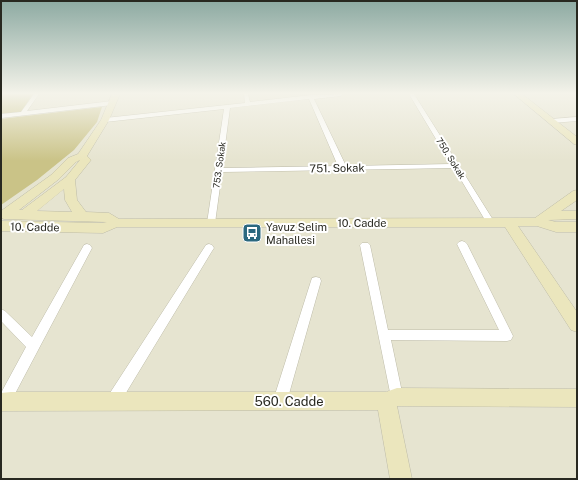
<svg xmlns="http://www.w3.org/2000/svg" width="578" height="480" font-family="'Public Sans',sans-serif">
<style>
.green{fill:#cac387}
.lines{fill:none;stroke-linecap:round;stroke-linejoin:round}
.street-casing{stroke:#bebca9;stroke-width:1}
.secondary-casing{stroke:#bebca9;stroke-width:1}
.street{fill:#fff;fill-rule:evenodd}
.secondary{fill:#ebe6bd;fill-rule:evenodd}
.labels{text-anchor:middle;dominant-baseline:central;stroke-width:4;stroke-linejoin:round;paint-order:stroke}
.far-street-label{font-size:9px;fill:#282820;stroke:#fff}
.street-label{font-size:11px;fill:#282820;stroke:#fff}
.poi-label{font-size:11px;fill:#282820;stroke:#fff;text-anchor:start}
.near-street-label{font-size:13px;fill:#282820;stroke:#fff}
</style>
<rect width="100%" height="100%" fill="#e6e4d0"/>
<path class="green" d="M1,94h32l-12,18 -20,2z
M102,107l-5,15 -23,28 -37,30 -36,25v-86z"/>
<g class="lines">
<g class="street-casing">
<path id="street" d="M34,94h5l-12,17 85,-10 3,2 -3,2 -111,13v-4l20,-2z
M244,94h4l2,8 61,-7 32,-1 -2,2 -27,3 32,67 105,-2 -42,-70h5l81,129 -4,3 -3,-1 -34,-57 -232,4 -7,51 -4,3 -4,-3 17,-114 -119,13 -3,-2 3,-2 140,-15zM309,99l29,67 -116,2 8,-60z
M577,117v4l-25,2 -3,-2 3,-2z
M462,241l3,1 2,2 46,92 -2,4 -4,1 -116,-1 12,57 -1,5 -5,1 -5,-1 -32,-157 2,-2h6l2,2 18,85h111l-42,-86 2,-2z
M87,244l3,1 2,3 -84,159 -5,2 -2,-1v-15l25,-46 -25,-26v-12l4,2 27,26 52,-92z
M209,244l3,1 2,3 -2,3 -94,155 -5,2 -5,-2 -2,-5 2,-5 98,-151z
M316,277l4,1 1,3 -34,120 -2,5 -5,2 -5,-2 -2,-5 38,-120 1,-3z"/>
</g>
<g class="secondary-casing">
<path id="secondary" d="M112,94h8l-11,26 -22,36 4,4 -16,20 2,20 9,12 23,1 10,6 416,-1 38,-27 4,-1v10l-16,11h16v8l-29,1 8,2h21v10h-21l-19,-6h-19l59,86v20l-6,-2 -66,-103h-388l-14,6 -102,-2v-10l101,2 5,-1 -103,-3 -3,-1v-7l50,-36 17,-17 10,-4 23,-34zM80,160l-14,17 -44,33h-3l40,-31 17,-17zM64,189l1,11 7,12 -35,-1z
M514,94h8l55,43v8l-3,-1z
M397,388l180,1v18l-180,-1 15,73h-22l-12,-69 -377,1v-18l10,-1h375z"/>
</g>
<use href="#street" class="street"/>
<use href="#secondary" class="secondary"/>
</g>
<linearGradient id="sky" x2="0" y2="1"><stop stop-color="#8daaa2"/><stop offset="0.58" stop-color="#f4f3ea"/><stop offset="1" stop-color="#f4f3ea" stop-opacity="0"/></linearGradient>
<rect width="578" height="161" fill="url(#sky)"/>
<defs>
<g id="bus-square" transform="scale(1)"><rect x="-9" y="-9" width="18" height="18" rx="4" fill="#2b687f" stroke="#fff"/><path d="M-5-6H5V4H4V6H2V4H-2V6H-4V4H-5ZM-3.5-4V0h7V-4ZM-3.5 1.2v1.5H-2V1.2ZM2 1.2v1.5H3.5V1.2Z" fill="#fff"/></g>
</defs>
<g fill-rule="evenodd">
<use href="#bus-square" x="252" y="233"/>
</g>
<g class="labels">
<g class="far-street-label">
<text transform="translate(451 158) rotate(58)">750. Sokak</text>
<text transform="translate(219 165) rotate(-82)">753. Sokak</text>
</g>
<g class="street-label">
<text transform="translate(337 168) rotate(-1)">751. Sokak</text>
<text x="362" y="223">10. Cadde</text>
<text transform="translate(35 227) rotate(1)">10. Cadde</text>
</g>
<g class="poi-label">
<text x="266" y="227">Yavuz Selim<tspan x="266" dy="13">Mahallesi</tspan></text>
</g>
<g class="near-street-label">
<text x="289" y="401">560. Cadde</text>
</g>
</g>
<rect width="578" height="480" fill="none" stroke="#282820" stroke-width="4"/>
</svg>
